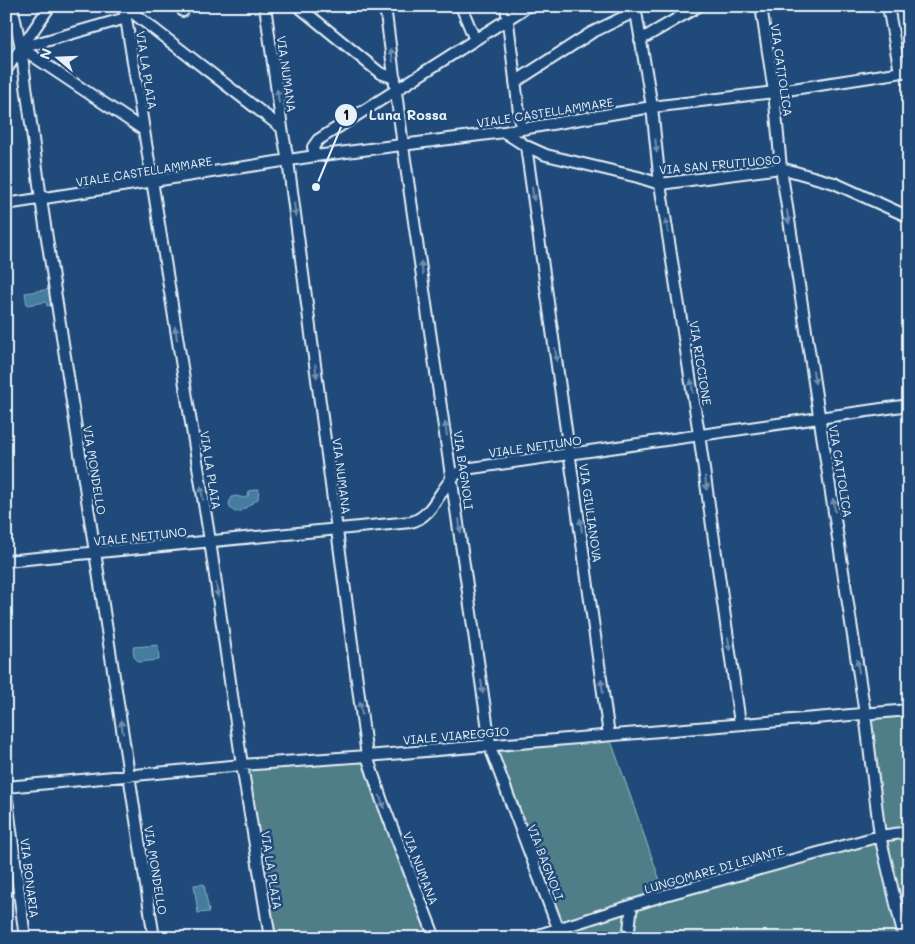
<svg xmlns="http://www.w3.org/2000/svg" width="915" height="944" font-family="Mali,sans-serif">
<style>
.green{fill:#507e88;stroke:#9cb8c0}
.water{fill:#447d9f;stroke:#86abc3}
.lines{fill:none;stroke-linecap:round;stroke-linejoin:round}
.minor-casing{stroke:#e8f1f8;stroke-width:14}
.minor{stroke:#1f4a7a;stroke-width:10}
.oneway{fill:#6f8dac}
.labels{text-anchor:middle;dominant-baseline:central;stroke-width:5;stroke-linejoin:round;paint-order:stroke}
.street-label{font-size:12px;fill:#e8f1f8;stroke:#1f4a7a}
.leader{fill:none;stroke:#e8f1f8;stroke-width:2}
.callout-dot{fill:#e8f1f8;stroke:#1f4a7a;stroke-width:2}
.mark-label{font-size:15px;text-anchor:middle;font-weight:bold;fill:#111}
.callout-label{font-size:14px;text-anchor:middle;font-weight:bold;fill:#e8f1f8;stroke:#1f4a7a;stroke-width:5;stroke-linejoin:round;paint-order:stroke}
</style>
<rect width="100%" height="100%" fill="#1f4a7a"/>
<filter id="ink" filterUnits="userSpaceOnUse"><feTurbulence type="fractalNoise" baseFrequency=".02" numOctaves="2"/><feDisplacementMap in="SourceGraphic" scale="10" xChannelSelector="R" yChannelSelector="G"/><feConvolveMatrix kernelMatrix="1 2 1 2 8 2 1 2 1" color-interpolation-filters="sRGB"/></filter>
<g filter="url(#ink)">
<path class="green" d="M909,710v228h-5l-39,-224z
M609,735l56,160 215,-59 22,102h-372l28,-9 -68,-184z
M367,756l68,182h-165l-28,-173z"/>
<path class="water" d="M50,289l2,16 -5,1 -1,-4 -19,3 -2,-12z
M259,489l-1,10 -17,12 -6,1 -5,-4 -1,-5 3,-6 4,-1 8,2 4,-2 1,-5z
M158,645l1,15 -20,2 -5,-5 -1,-10z
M204,884l5,28 -11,1 -4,-28z"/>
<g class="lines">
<g class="minor-casing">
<path id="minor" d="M12,6l9,42 20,151 113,739
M124,6l86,535 32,224 28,173
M124,6l158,122
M182,6l1,5
M265,6l17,122 6,33 79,595 15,45 53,137
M298,6l82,67 15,5
M385,6l18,140 88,604 67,178
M461,6l14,34
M506,6l15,123
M635,6l17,101 8,77 39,250 41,289
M761,6l13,86 7,76 84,546 15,122 24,102
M888,6l12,66
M640,40l59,-34
M21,48l123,82
M21,48l105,-30
M6,70l44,-64
M515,82l76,-49 45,-22
M504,132l22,14 20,9 92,22 22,7 121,-16 53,15 75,34
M526,146l83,589
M315,156l-2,-9 5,-7 210,-134
M6,204l309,-48 189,-24 148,-25 122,-15 135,-21
M6,561l405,-39c26,-7 30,-43 54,-53l444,-64
M6,787l236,-22 125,-9 542,-46
M6,792l19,146
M529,938l136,-43 215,-59 29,-4
M628,938l4,-33"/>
</g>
<use href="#minor" class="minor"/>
</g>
<defs><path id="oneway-solid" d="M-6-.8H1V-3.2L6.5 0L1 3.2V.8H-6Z" transform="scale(1.25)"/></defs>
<g class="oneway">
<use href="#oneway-solid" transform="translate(392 55) rotate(-98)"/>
<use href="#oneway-solid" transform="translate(278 96) rotate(-98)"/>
<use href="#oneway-solid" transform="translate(656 146) rotate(84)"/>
<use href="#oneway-solid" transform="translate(533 194) rotate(82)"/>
<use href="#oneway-solid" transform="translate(295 210) rotate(83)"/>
<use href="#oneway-solid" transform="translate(788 217) rotate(81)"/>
<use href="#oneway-solid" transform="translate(667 226) rotate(-99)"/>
<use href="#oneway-solid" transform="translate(422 268) rotate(-98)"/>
<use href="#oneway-solid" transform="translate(176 333) rotate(-99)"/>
<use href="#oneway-solid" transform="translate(556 355) rotate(82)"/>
<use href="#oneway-solid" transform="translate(316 371) rotate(83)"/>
<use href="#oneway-solid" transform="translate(814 377) rotate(81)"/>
<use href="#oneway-solid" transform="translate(692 386) rotate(-99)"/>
<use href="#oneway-solid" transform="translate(446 429) rotate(-98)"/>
<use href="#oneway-solid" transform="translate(706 483) rotate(82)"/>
<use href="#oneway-solid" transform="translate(202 493) rotate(-99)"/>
<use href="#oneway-solid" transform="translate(834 505) rotate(-99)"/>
<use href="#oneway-solid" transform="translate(581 525) rotate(-98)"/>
<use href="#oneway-solid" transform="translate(460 526) rotate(82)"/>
<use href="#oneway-solid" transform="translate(217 590) rotate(82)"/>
<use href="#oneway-solid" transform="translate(729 644) rotate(82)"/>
<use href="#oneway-solid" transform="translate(858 666) rotate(-99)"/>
<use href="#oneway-solid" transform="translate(602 686) rotate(-98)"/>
<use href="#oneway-solid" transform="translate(482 687) rotate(82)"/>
<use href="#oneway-solid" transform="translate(361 708) rotate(-98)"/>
<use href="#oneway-solid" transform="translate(122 727) rotate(-99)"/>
<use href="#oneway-solid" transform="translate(382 802) rotate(70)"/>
</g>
</g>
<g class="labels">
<g class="street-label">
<text transform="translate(147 70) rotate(81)">VIA LA PLAIA</text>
<text transform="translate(782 70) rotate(82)">VIA CATTOLICA</text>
<text transform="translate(287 74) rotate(82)">VIA NUMANA</text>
<text transform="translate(545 112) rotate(-9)">VIALE CASTELLAMMARE</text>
<text transform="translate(720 164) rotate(-5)">VIA SAN FRUTTUOSO</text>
<text transform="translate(144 171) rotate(-9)">VIALE CASTELLAMMARE</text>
<text transform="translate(701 363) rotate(81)">VIA RICCIONE</text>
<text transform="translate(535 446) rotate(-8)">VIALE NETTUNO</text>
<text transform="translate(95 470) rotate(81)">VIA MONDELLO</text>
<text transform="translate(211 470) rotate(81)">VIA LA PLAIA</text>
<text transform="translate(464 470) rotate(82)">VIA BAGNOLI</text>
<text transform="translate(841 471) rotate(81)">VIA CATTOLICA</text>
<text transform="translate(342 476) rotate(83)">VIA NUMANA</text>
<text transform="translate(591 513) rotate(82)">VIA GIULIANOVA</text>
<text transform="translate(140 536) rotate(-6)">VIALE NETTUNO</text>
<text transform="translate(456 735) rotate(-5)">VIALE VIAREGGIO</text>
<text transform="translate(546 862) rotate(69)">VIA BAGNOLI</text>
<text transform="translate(421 868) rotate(69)">VIA NUMANA</text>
<text transform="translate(714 869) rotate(-16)">LUNGOMARE DI LEVANTE</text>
<text transform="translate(156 870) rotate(81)">VIA MONDELLO</text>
<text transform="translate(272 870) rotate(81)">VIA LA PLAIA</text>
<text transform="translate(30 878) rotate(83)">VIA BONARIA</text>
</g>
</g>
<path class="leader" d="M316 187L346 115"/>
<g class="callout-dot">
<circle cx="316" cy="187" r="5"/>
<circle cx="346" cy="115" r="12"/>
</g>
<g class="mark-label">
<text x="346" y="120">1</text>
</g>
<g class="callout-label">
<text x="408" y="120">Luna Rossa</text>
</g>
<rect width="915" height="944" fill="none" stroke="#1f4a7a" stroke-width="25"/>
<rect x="12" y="12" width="890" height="919" fill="none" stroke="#e8f1f8" stroke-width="2" filter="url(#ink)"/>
<g transform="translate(58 58) rotate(289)" stroke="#1f4a7a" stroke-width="4" paint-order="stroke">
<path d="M0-4L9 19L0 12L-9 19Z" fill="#e8f1f8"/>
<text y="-8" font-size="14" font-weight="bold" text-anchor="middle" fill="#e8f1f8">N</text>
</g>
</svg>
